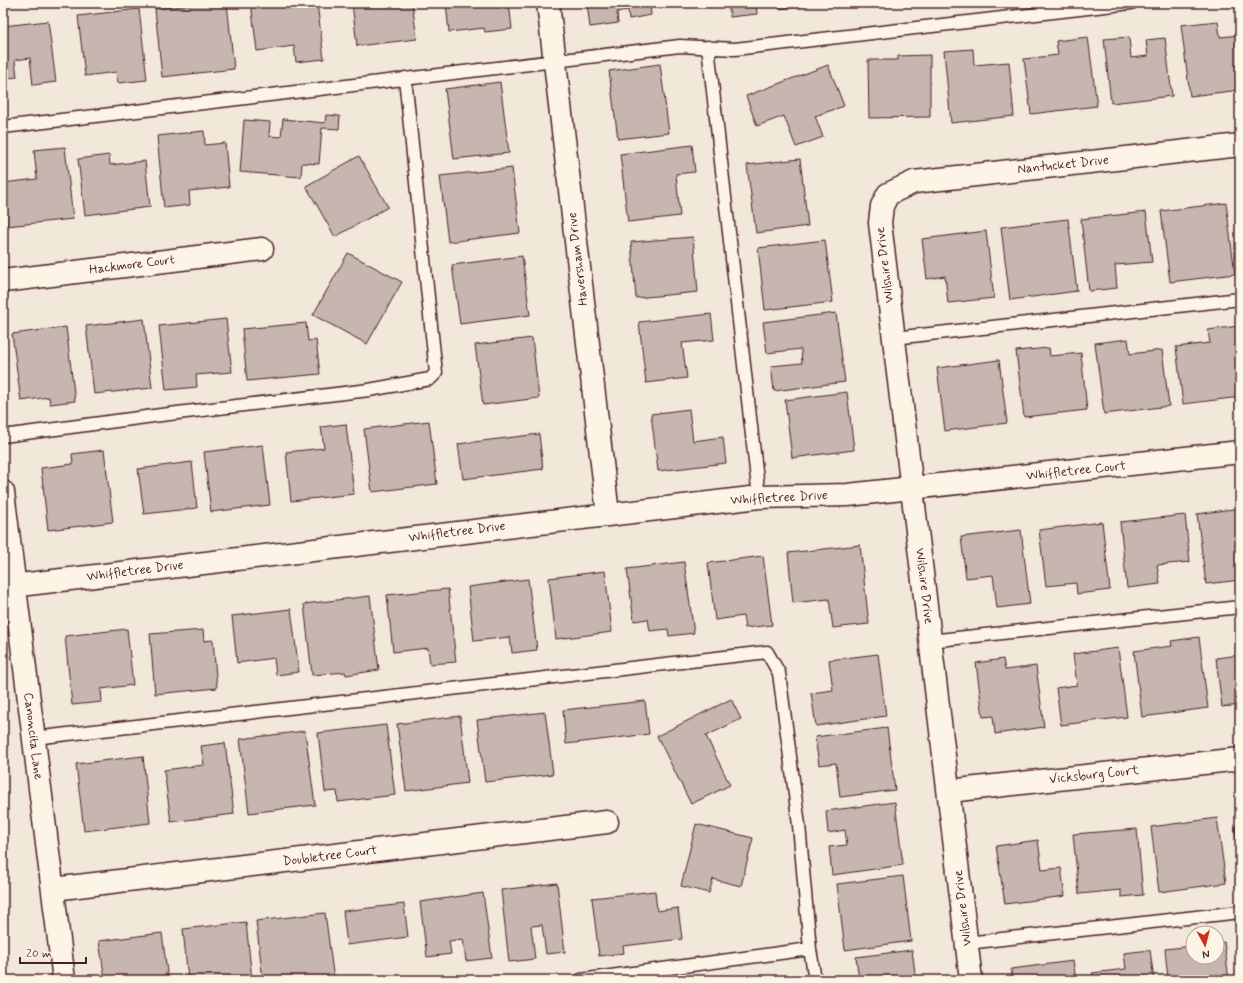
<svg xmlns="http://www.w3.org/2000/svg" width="1243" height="983" font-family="Mynerve,sans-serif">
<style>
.building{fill:#c7b6af;stroke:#4a1f2b}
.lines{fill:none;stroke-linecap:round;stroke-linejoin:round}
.lane-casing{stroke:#4a1f2b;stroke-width:15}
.street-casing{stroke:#4a1f2b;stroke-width:25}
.lane{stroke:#fcf5e5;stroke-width:12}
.street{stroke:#fcf5e5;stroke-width:22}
.labels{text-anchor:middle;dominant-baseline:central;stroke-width:3;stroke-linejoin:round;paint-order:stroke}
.street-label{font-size:13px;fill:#4a1f2b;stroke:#fcf5e5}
</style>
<rect width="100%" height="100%" fill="#f1e8da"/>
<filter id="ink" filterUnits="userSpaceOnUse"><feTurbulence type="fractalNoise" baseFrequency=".025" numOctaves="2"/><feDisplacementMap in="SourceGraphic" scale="8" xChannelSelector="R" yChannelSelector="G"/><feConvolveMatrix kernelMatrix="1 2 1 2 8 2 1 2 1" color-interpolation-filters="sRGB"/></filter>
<g filter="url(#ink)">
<path class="building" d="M209,3h18l7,66 -72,8 -7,-68z
M251,3h66l7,56 -28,3 -2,-16 -37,5z
M352,3h60l5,36 -60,7z
M446,3h63l3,26 -27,3 -1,-4 -35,4z
M587,3h63l1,12 -22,4 -1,-9 -11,2 1,11 -28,4z
M728,3h28l1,11 -27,3z
M778,3h29l1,3 -29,3z
M139,9l8,71 -29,3 -2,-11 -31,4 -7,-60z
M48,21l8,61 -23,3 -3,-27 -15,2 2,17 -14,2v-53z
M1218,21l2,16 20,-2v55l-50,6 -9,-71z
M1088,37l9,69 -66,8 -7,-55 34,-4 -2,-14z
M1129,37l2,21 17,-2 -2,-16 19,-2 7,58 -61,7 -7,-64z
M973,49l1,16 35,-3 5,54 -63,7 -7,-72z
M930,55v62l-61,1 -1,-58h30v-4z
M660,64l9,69 -51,6 -9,-68z
M828,65l16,41 -29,10 8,21 -27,10 -12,-31 -27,10 -11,-30z
M500,82l9,71 -55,6 -9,-70z
M326,115l14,1 -1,13 -17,-1 -3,36 -17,-1 -1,14 -61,-5 4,-52 26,2 -1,14 12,1 2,-18 42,4z
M204,131l1,14 20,-2 4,44 -40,4 1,14 -26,3 -7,-72z
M692,145l3,27 -19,2 4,42 -52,6 -8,-68z
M65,147l8,72 -66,7 -4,-43 34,-4 -3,-29z
M109,155l1,10 35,-4 5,46 -65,8 -7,-56z
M359,156l29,51 -53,30 -29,-51z
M800,159l8,67 -52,7 -9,-68z
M512,168l8,65 -72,9 -8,-66z
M1226,203l9,71 -65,8 -9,-71z
M1146,212l6,50 -37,3 2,23 -28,3 -8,-72z
M1068,219l9,72 -67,9 -9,-73z
M986,231l8,67 -46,5 -3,-27 -18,3 -5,-40z
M693,237l5,55 -62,6 -5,-56z
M825,240l8,62 -68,8 -7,-62z
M348,253l54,29 -35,62 -54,-29z
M522,256l8,59 -70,9 -8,-59z
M836,313l9,69 -71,9 -3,-25 31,-3 -1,-14 -34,4 -4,-31z
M711,314l3,26 -32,3 5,35 -41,5 -7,-61z
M144,319l8,69 -58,6 -8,-68z
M226,319l6,53 -36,3 1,12 -31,3 -7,-64z
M306,323l2,18 8,-1 4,34 -73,7 -5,-52z
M1239,326l1,71 -57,7 -7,-57 34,-4 -2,-13z
M66,327l9,74 -25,3 -1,-7 -28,4 -9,-67z
M532,338l7,60 -56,7 -8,-60z
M1128,339l2,15 32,-4 7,56 -65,8 -9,-71z
M1049,348l1,8 31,-3 6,57 -63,7 -8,-66z
M999,360l8,63 -62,8 -8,-63z
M847,392l7,58 -62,8 -7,-58z
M689,409l4,32 30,-4 3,26 -68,8 -7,-57z
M429,421l8,63 -65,8 -8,-63z
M346,424l8,70 -63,7 -5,-49 38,-4 -3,-21z
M539,434l4,35 -80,10 -5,-35z
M263,445l7,60 -59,7 -7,-60z
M104,450l9,72 -65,8 -7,-62 32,-4 -1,-10z
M192,462l5,46 -53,6 -6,-45z
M1240,508v72l-34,4 -9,-70z
M1185,515l5,47 -33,3 3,19 -33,4 -7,-66z
M1102,522l8,68 -33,4 -1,-11 -30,3 -7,-56z
M1021,530l9,74 -33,4 -4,-33 -27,3 -5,-41z
M860,545l9,79 -36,4 -4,-29 -36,4 -5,-50z
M763,556l9,69 -27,3 -2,-12 -28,4 -7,-57z
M684,562l10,71 -25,3 -1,-7 -18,2 -2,-12 -14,2 -7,-52z
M605,571l7,61 -56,7 -7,-61z
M528,579l9,71 -25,3 -2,-16 -36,4 -6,-54z
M448,589l8,73 -26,2 -2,-16 -35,4 -6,-57z
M370,596l9,74 -33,5 -1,-3 -33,3 -8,-71z
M291,609l8,63 -23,3 -2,-17 -37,5 -5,-47z
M127,629l6,56 -32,4 1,13 -30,3 -7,-69z
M203,630l1,11 9,-1 4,48 -62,6 -5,-60z
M1199,637l9,71 -66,9 -8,-66 38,-5 -1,-5z
M1118,648l9,69 -66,8 -5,-37 21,-3 -4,-31z
M878,654l8,62 -70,10 -5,-33 22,-3 -4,-30z
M1240,655v50l-18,2 -6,-49z
M1003,659l2,11 31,-4 8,61 -49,7 -2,-18 -10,1 -7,-54z
M731,699l10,20 -35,17 24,49 -39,19 -34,-68z
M645,701l4,33 -83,10 -3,-34z
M545,712l8,62 -68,8 -8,-62z
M460,716l8,67 -62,8 -9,-67z
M386,725l9,70 -57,7 -1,-11 -12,1 -7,-59z
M887,728l8,62 -55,7 -4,-34 -17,2 -4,-28z
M305,731l10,74 -66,8 -9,-74z
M225,743l9,71 -63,8 -7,-52 40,-5 -3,-19z
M143,756l7,67 -66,8 -8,-67z
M895,802l8,63 -71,10 -3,-28 18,-2 -2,-15 -17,3 -2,-22z
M1217,818l9,65 -67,9 -8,-65z
M696,824l57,14 -12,48 -28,-7 -4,14 -28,-7z
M1240,826v48l-5,-47z
M1137,829l6,66 -22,2v-7l-42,4 -6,-60z
M1038,840l4,30 19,-2 4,28 -60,8 -9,-58z
M903,876l8,65 -66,9 -8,-66z
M557,883l8,69 -19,2 -4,-29 -11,1 4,33 -26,3 -8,-72z
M655,891l2,20 21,-3 4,31 -59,7 1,7 -25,3 -7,-58z
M483,893l9,65 -26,3 -3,-22 -14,2 2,13 -24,3 -7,-55z
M404,904l4,33 -61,8 -4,-34z
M325,913l9,67h-71l-7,-59z
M246,922l6,58h-64l-5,-51z
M162,933l6,47h-63l-6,-39z
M1224,942l5,38h-61l-3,-31 28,-3v11h24v-14z
M912,950l4,30h-57l-3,-23z
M1150,950l4,30h-61l-1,-7 34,-4 -2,-16z
M1073,961l3,19h-64l-1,-11z"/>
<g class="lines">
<g class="lane-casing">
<path id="lane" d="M708,47l51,450
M3,127l677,-81 55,3 396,-46
M894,338l346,-39
M3,436l158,-21 208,-25 61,-11 6,-6 -31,-295
M930,641l310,-34
M34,738l733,-86 12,21 20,152 11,124
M967,943l273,-31
M581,980l229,-31 5,31"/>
</g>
<g class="street-casing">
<path id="street" d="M548,3l60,511
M3,281l259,-32
M3,492l61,488
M3,587l756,-90 89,-2 392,-43
M949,791l291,-32
M53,889l554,-67
M971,980l-91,-757 2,-17 6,-12 26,-12 326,-37"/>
</g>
<use href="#lane" class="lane"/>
<use href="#street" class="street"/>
</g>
</g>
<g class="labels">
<g class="street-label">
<text transform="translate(1063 165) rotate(-6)">Nantucket Drive</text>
<text transform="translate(578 259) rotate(-97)">Haversham Drive</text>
<text transform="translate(132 265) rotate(-7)">Hackmore Court</text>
<text transform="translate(885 265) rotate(-97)">Wilshire Drive</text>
<text transform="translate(1076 471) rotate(-6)">Whiffletree Court</text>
<text transform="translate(779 498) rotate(-3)">Whiffletree Drive</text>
<text transform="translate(457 532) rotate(-7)">Whiffletree Drive</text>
<text transform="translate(135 571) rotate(-7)">Whiffletree Drive</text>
<text transform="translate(924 586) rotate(83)">Wilshire Drive</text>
<text transform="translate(33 736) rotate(83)">Canoncita Lane</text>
<text transform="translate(1094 775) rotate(-6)">Vicksburg Court</text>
<text transform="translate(330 856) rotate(-7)">Doubletree Court</text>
<text transform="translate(963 908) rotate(-97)">Wilshire Drive</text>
</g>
</g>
<rect width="1243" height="983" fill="none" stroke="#fcf5e5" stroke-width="16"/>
<rect x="8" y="8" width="1227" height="967" fill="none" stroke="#4a1f2b" stroke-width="1.5" filter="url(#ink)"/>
<g transform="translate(1205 945) rotate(173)"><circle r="19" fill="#fcf5e5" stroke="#b59f9b"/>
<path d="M0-3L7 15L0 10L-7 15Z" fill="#c8321e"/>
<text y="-6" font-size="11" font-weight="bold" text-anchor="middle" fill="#4a1f2b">N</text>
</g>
<path d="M20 957v6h66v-6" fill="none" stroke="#4a1f2b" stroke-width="2"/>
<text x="26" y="957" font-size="12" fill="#4a1f2b" stroke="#fcf5e5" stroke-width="3" paint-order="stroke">20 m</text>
</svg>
